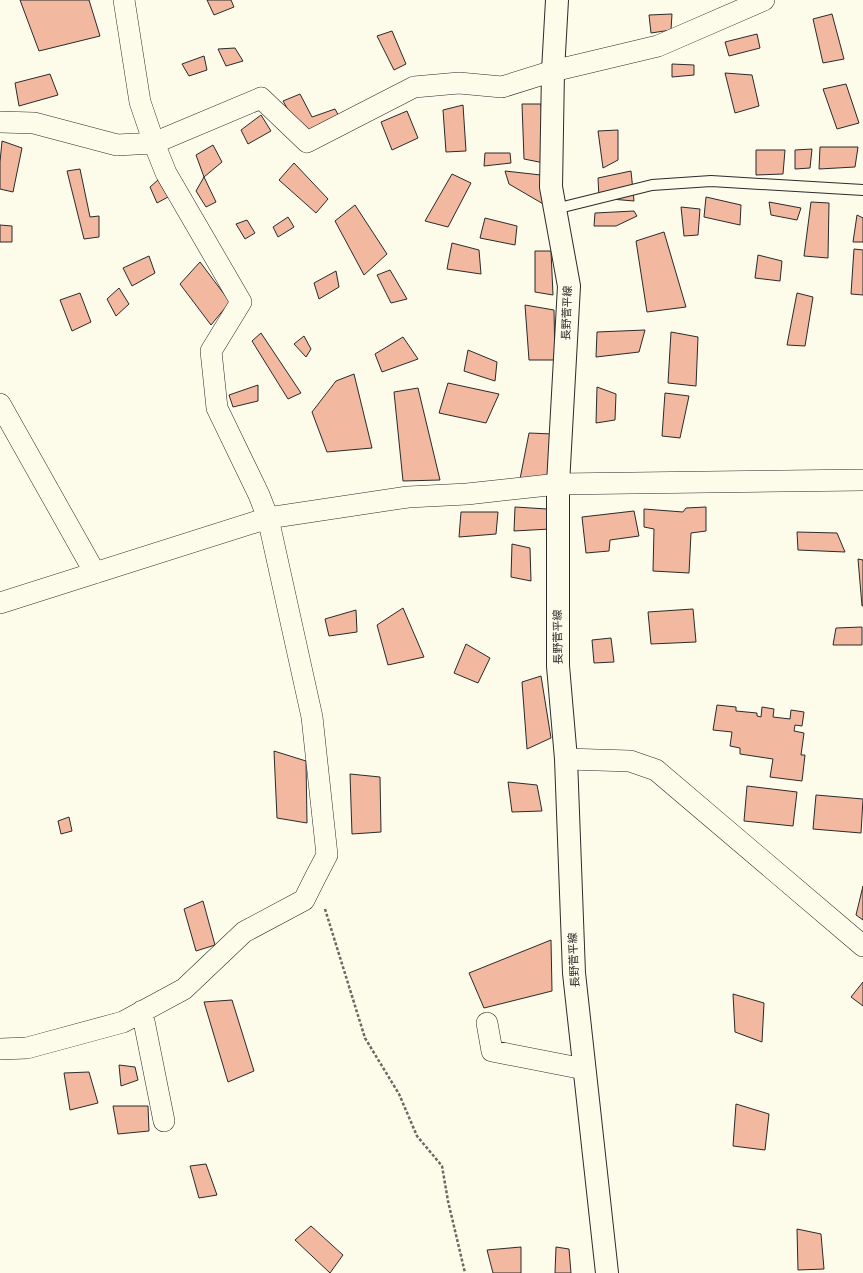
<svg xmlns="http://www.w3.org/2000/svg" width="863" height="1273" font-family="Rubik,'Noto Sans JP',sans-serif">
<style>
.building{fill:#f2b8a0;stroke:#2b2b2b}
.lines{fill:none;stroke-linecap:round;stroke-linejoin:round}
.lane-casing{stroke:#2b2b2b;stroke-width:12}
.street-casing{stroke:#2b2b2b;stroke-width:22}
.primary-casing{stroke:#2b2b2b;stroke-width:24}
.path{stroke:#6a6964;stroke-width:2.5;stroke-dasharray:3 2;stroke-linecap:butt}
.lane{stroke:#fdfbea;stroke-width:10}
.street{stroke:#fdfbea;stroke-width:21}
.primary{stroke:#fdfbea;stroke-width:22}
.labels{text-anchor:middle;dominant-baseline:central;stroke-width:3;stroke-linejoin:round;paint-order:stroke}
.street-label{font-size:11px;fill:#2b2b2b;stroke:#fdfbea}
</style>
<rect width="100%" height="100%" fill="#fdfbea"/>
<path class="building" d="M20,0h69l11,36 -61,15z
M207,0h24l3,7 -20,8z
M672,14l-1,16 -20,3 -2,-18z
M832,14l12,45 -21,4 -10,-44z
M392,31l14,33 -12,6 -17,-34z
M757,34l3,14 -31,8 -4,-14z
M235,48l8,13 -17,5 -8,-17z
M204,56l3,14 -18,6 -7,-12z
M672,64l22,1v10l-22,2z
M725,73l27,2 7,31 -24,7z
M50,74l8,21 -39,11 -4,-23z
M846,84l13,39 -22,6 -14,-40z
M300,94l12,23 23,-8 5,9 -36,20 -21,-37z
M522,104h19l3,59 -20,-4z
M463,105l3,46 -20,1 -3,-42z
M407,111l11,27 -26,12 -11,-28z
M261,115l10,16 -23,13 -7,-14z
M618,130v30l-15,8 -5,-37z
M2,141l20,7 -9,44 -13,-3v-27z
M213,145l9,17 -18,15 -8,-22z
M820,147h38l-3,20 -36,2z
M812,149l-2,19 -15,1v-19z
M756,150h29l-2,24 -27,1z
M485,153h25l1,10 -27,3z
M294,163l34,36 -12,14 -37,-33z
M80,169l10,48 9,-1v21l-15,2 -17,-68z
M505,171l36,4 4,30 -36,-21z
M631,171l3,30 -35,-3 -1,-20z
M452,174l19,9 -23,44 -23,-6z
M204,177l12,25 -10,5 -10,-16z
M158,180l10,17 -11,6 -7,-16z
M706,197l35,8 -1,20 -36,-8z
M769,202l32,6 -4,12 -26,-5z
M811,202l18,1 -1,55 -24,-2z
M355,205l32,49 -23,21 -29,-54z
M681,207l19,2 -2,26 -14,1z
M634,211l3,5 -21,10h-22l1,-13z
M857,215l6,3v24h-10z
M288,217l6,10 -16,10 -5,-10z
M485,218l32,8 -2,19 -35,-7z
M247,220l8,13 -10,6 -9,-15z
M0,225l12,1v16h-12z
M664,232l22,75 -39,5 -11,-71z
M452,243l27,7 2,24 -34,-5z
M854,249l9,1v45l-12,-1z
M535,251h16l2,44 -18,-3z
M758,255l24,6 -2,20 -25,-3z
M149,256l6,17 -23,13 -9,-18z
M200,262l30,40 -19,23 -31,-41z
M390,270l17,29 -16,4 -14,-28z
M336,271l3,16 -20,12 -5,-16z
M119,288l10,16 -13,12 -9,-17z
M80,293l11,29 -19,9 -12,-31z
M797,293l16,4 -8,49 -18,-1z
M525,305l29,5 1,50h-26z
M645,330l-6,22 -43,5 1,-25z
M671,332l27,5 -2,49 -28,-3z
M261,333l40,60 -13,6 -36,-58z
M304,336l7,13 -5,8 -12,-13z
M403,337l15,22 -36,13 -7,-18z
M468,350l29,12 -2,19 -31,-10z
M354,374l18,74 -45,4 -15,-40 24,-31z
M448,383l51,11 -13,29 -47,-10z
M258,385v16l-25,6 -4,-12z
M597,387l19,7 -1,26 -19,3z
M418,388l22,92 -37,1 -9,-89z
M665,393l24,3 -9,42 -18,-2z
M529,433l24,1 -4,43 -29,2z
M515,507l32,2 3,20 -36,2z
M706,507v24l-15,2 -2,40 -36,-2 1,-42 -10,-2v-18l39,3 3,-4z
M634,511l5,25 -29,4 -1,11 -23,2 -4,-36z
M461,512h37l-2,22 -37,3z
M797,532l40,1 8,19 -47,-2z
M512,544l18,4 1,33 -20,-4z
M858,559l5,1v46h-1z
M403,608l21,49 -36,8 -11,-40z
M693,609l3,33 -45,2 -3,-32z
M356,610l1,22 -28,4 -4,-17z
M862,627v18h-29l3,-17z
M611,638l3,24 -20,1 -2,-23z
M466,644l24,14 -12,25 -24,-10z
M541,676l10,62 -24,11 -5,-67z
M717,705l19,2v4l21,2v3l4,1 1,-10 12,2 -1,8 17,2 1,-9 13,2 -2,14 -7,-1 -1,6 10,2 -3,22h4l-3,26 -32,-4 3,-18 -33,-5v-6l-10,-2 2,-14 -19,-2z
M274,751l32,10 1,62 -30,-5z
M350,774l30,3 1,55 -29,2z
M508,782l29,3 5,26 -30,1z
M747,786l50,6 -4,34 -49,-5z
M816,795l47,4 -2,34 -48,-4z
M69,817l3,14 -11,3 -3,-13z
M863,886v34l-7,-5z
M203,901l12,44 -19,6 -12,-42z
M551,940l1,51 -68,17 -15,-35z
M863,982v24l-12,-9z
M733,994l31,9 -2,39 -27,-10z
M232,1000l22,71 -26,11 -24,-80z
M119,1065l16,2 3,13 -17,6z
M89,1072l9,31 -28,7 -6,-37z
M736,1104l33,10 -4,36 -32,-4z
M113,1106h35l1,25 -31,3z
M206,1164l11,31 -18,3 -9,-32z
M311,1226l32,29 -13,18 -35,-33z
M797,1229l24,5 3,35 -26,1z
M521,1247v26h-28l-6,-23z
M556,1247l13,2 2,24h-16z"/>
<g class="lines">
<g class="lane-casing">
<path id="lane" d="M555,209l97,-24 59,-4 152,9"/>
</g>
<g class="street-casing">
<path id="street" d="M0,122l34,1 83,22 37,-2 107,-45 46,44 107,-55 45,-4 43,4 51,-16 105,-25 106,-46
M0,404l95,169
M0,603l268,-85 140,-21 59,-3 91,-10 305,-4
M566,759l64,2 26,9 207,176
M142,1011l22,110
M487,1023l5,28 92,18
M0,1049l27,-1 96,-26 61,-33 60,-57 60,-32 11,-22 12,-23 -15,-138 -44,-199 -9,-23 -42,-87 -6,-57 30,-49 -75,-129 -12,-30 -14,-41 -16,-102"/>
</g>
<g class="primary-casing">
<path id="primary" d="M557,0l-4,71 -2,116 18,99 -11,198v182l8,93 8,214 33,300"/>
</g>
<path class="path" d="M325,909l40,129 34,56 18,42 25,30 6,35 17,72"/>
<use href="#lane" class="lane"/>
<use href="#street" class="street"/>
<use href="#primary" class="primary"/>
</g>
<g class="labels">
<g class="street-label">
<text transform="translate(567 313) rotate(-88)">長野菅平線</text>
<text transform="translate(558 637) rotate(-91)">長野菅平線</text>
<text transform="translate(574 960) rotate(-93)">長野菅平線</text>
</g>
</g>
</svg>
